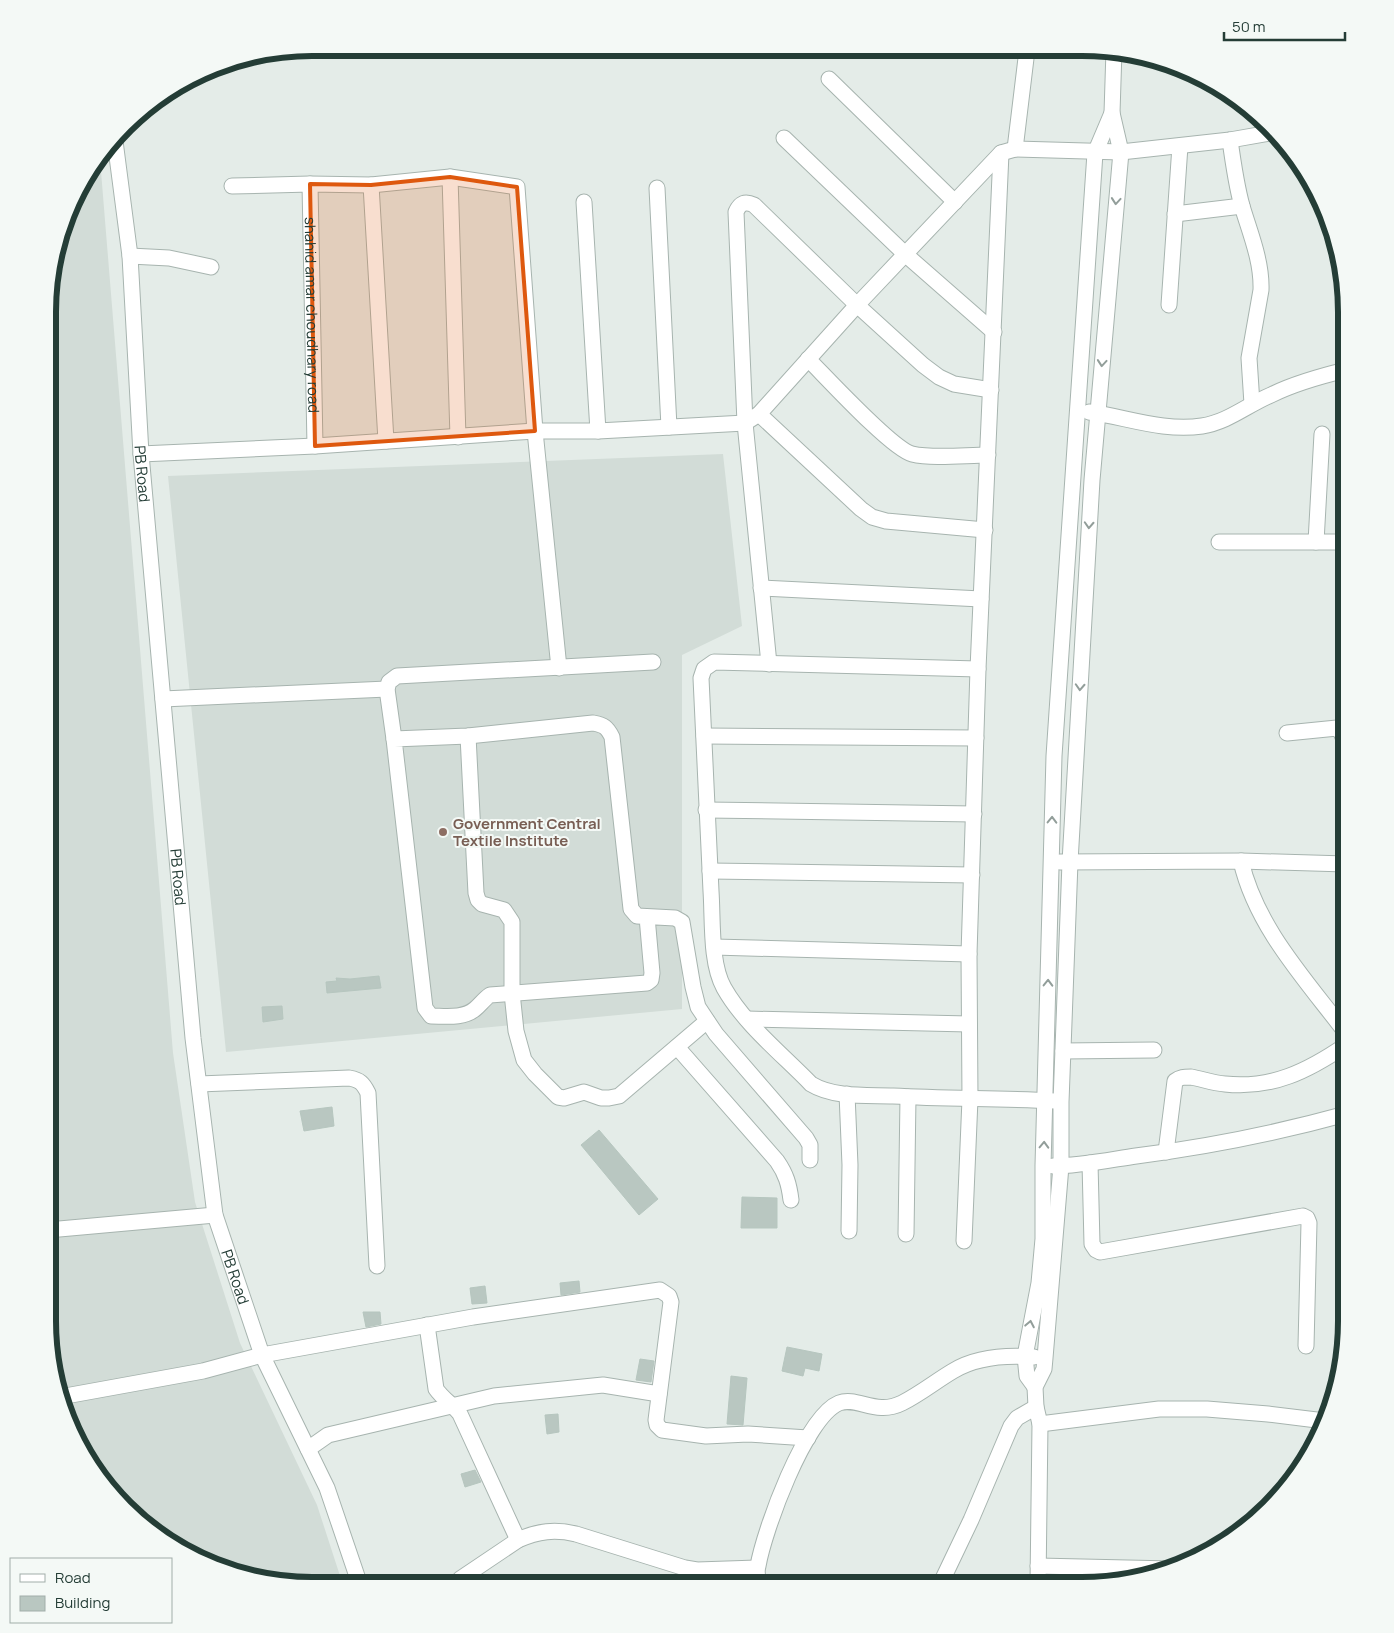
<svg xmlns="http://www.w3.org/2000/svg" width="1394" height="1633" font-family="Manrope,sans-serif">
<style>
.built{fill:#d2dcd7}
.building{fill:#b9c7c1;stroke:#b6c6bf}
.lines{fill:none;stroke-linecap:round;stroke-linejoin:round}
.minor-casing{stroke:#a7b4af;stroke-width:17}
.minor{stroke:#fff;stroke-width:15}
.oneway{stroke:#929e9a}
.marked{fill:#de580e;fill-opacity:0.2;stroke:#de580e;stroke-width:4;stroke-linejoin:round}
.education-dot{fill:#8d6e63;stroke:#f4f9f6;stroke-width:2}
.labels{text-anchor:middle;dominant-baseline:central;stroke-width:4;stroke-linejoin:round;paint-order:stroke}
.street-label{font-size:15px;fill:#243d36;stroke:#f4f9f6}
.education-label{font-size:15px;font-weight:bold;fill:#785e54;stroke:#f4f9f6;text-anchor:start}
.rim{fill:none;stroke:#243d36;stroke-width:6}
</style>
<rect width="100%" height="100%" fill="#e4ece8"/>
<path class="built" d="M100,159l73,894 22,149 45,141 77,162 26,80h-48l-67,-13 -62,-31 -41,-33 -42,-55 -26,-64 -9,-68 2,-1043 33,-98z
M723,454l19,172 -60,29v354l-456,43 -58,-576z"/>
<path class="building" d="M379,976l2,12 -54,5 -1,-11 11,-1 -1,-3 14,1z
M282,1006l1,13 -20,3 -1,-15z
M332,1107l2,19 -30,5 -4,-20z
M599,1130l59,69 -19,16 -58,-70z
M742,1197l35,1v30h-36z
M579,1281l1,11 -19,3 -1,-12z
M485,1286l2,17 -15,1 -2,-16z
M363,1312h17l1,12 -15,3z
M787,1347l35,7 -3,17 -14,-3 -2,8 -21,-5z
M640,1359l14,2 -3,21 -15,-2z
M731,1376l16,2 -4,47 -16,-1z
M558,1414l1,18 -12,2 -2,-19z
M475,1470l6,12 -16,5 -4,-13z"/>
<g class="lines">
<g class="minor-casing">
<g id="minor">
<path d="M829,79l126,123"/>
<path d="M784,138l121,116 89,78"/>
<path d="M1230,140c3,22 6,44 12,66 8,27 20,55 19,84l-12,68 3,46"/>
<path id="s1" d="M115,141l15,115 11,198 52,584 22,177 47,140 65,133 33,97"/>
<path d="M1015,149l12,-99"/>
<path d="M450,177l8,260"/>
<path id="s2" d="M310,184l5,262"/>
<path d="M371,185l15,256"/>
<path d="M232,186l78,-2 61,1 79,-8 67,10 18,244 24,237"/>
<path d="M657,188l12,239"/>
<path d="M584,202l14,229"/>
<path d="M1175,214l67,-8"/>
<path d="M130,256l39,2 42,9"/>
<path d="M1169,305l11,-159"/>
<path d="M808,359c19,19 84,90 104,95 21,5 54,1 76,1"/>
<path d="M1089,412c37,5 75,20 113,14 26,-4 45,-21 69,-31 24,-12 50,-19 75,-25"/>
<path d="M759,414l102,95 11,8 14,4 99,9"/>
<path d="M141,454l174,-8 220,-15h63l147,-8 14,-9 98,-109 144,-152 14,-4 106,3 109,-12 45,-8"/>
<path d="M1219,542h127"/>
<path d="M1316,542l6,-108"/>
<path d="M761,588l220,11"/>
<path d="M769,664l-24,-241 -9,-211c4,-9 9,-11 18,-7l103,100 66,60 16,12 15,7 37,6"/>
<path d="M978,669l-264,-7 -10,7 -3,9c3,71 6,142 10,213 2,29 -1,72 13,97 21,37 58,66 87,96 23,14 56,11 82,12 54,3 108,2 162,5"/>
<path d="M163,699l224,-10"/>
<path d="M1287,733l50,-5c9,7 8,20 9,31"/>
<path d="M468,736l8,157 2,7 4,4 22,6 8,12v71l4,38 8,29 11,14 23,23 6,1 20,-6 17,6h8l10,-2 88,-75"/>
<path d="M704,736l272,2"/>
<path d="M394,739l-7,-50 2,-7 8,-6 256,-14"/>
<path d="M706,810l268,4"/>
<path d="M1241,861c15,66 65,119 105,172"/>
<path d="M1060,862l181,-1 105,3"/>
<path d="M710,871l262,4"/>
<path d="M647,917l5,56 -1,7 -4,3 -157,12c-6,4 -10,10 -15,14 -12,10 -30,7 -44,7l-6,-8 -31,-269 74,-3 125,-13c11,2 14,4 19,14l19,172 6,7 38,2 7,4 11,65 5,20 18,27 90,104 4,7v15"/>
<path d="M714,947l255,7"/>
<path d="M747,1019l222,5"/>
<path d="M677,1047l100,114c9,13 12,23 14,39"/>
<path d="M1063,1051l91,-1"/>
<path d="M199,1084l150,-6c11,2 14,5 19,15l9,173"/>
<path d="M847,1094l3,71 -1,66"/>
<path d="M1166,1152l9,-71c5,-4 9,-4 16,-4 11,2 22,6 34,7 47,5 83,-13 121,-39"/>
<path d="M1090,1163l2,81 4,6 4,2 203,-36 4,2 2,5 -3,123"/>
<path d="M1053,1166c27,0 56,-6 83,-10 71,-9 141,-23 210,-42"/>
<path d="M48,1230l167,-15"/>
<path d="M906,1234l2,-137"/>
<path d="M964,1241l6,-142 -1,-145 9,-285 23,-516"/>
<path d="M427,1325l9,64c7,10 17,16 24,25l58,126"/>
<path d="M1035,1387l-8,-11 -2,-20 14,-73 4,-44v-73l11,-410 41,-603 17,-40"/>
<path d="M60,1397l143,-26 59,-16 211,-38 187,-27 9,6 2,6 -15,118 1,5 5,5 44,6 42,-2 60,4"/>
<path d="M1040,1424l119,-15h48l61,5 57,7"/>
<path d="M308,1449l20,-14 166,-39 109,-11 56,9"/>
<path d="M1038,1566l134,3"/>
<path d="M459,1585l1,-6 58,-39c20,-9 37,-11 58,-6l109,34 12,2 60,-2"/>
<path d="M759,1585c-1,-6 -3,-13 -1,-19 6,-35 47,-149 81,-163 18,-7 37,13 63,0 18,-9 34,-22 51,-32 23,-14 55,-16 81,-14"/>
<path d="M940,1585l31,-65 40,-94 6,-8 19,-11"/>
<path d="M1038,1585l2,-161 -4,-17 -1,-20 9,-18 1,-11 16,-192v-64l9,-240 22,-382 29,-328 -9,-39 2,-63"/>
</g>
</g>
<use href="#minor" class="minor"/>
</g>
<defs><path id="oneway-chevron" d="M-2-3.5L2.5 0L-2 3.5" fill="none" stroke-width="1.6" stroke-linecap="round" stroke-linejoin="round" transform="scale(1.25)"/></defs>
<g class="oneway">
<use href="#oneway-chevron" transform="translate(1116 201) rotate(95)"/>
<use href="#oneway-chevron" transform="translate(1102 363) rotate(95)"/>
<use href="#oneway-chevron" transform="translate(1089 525) rotate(93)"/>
<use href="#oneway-chevron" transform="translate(1080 687) rotate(93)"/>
<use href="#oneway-chevron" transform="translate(1052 820) rotate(-89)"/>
<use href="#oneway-chevron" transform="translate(1048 983) rotate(-89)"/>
<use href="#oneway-chevron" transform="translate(1044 1145) rotate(-88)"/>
<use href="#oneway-chevron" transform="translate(1030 1324) rotate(-79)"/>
</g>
<path class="marked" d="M450,177l67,10 18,244 -220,15 -5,-262 61,1z"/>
<circle class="education-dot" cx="443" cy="832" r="5"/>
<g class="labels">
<g class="street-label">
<text stroke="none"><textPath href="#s2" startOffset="131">shahid amar choudhary road</textPath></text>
<text stroke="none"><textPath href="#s1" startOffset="334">PB Road</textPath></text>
<text stroke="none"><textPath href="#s1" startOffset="739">PB Road</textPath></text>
<text stroke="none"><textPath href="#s1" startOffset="1144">PB Road</textPath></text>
</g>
<g class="education-label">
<text x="453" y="823">Government Central<tspan x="453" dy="17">Textile Institute</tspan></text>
</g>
</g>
<path d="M0 0H1394V1633H0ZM312 56H1082A256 256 0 0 1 1338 312V1321A256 256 0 0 1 1082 1577H312A256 256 0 0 1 56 1321V312A256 256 0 0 1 312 56Z" fill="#f4f9f6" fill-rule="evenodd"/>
<path class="rim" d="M312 56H1082A256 256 0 0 1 1338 312V1321A256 256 0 0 1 1082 1577H312A256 256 0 0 1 56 1321V312A256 256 0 0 1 312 56Z"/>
<rect x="10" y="1558" width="162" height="65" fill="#f4f9f6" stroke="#a1aea9"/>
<rect x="20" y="1574" width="25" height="8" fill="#ffffff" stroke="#a1aea9"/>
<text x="55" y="1583" font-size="15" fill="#243d36">Road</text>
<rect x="20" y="1596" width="25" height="15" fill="#b9c7c1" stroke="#a1aea9"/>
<text x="55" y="1608" font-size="15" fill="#243d36">Building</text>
<path d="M1224 32v8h121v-8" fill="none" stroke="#243d36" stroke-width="2.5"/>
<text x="1232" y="32" font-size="15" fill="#243d36" stroke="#f4f9f6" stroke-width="4" paint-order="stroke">50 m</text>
</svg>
